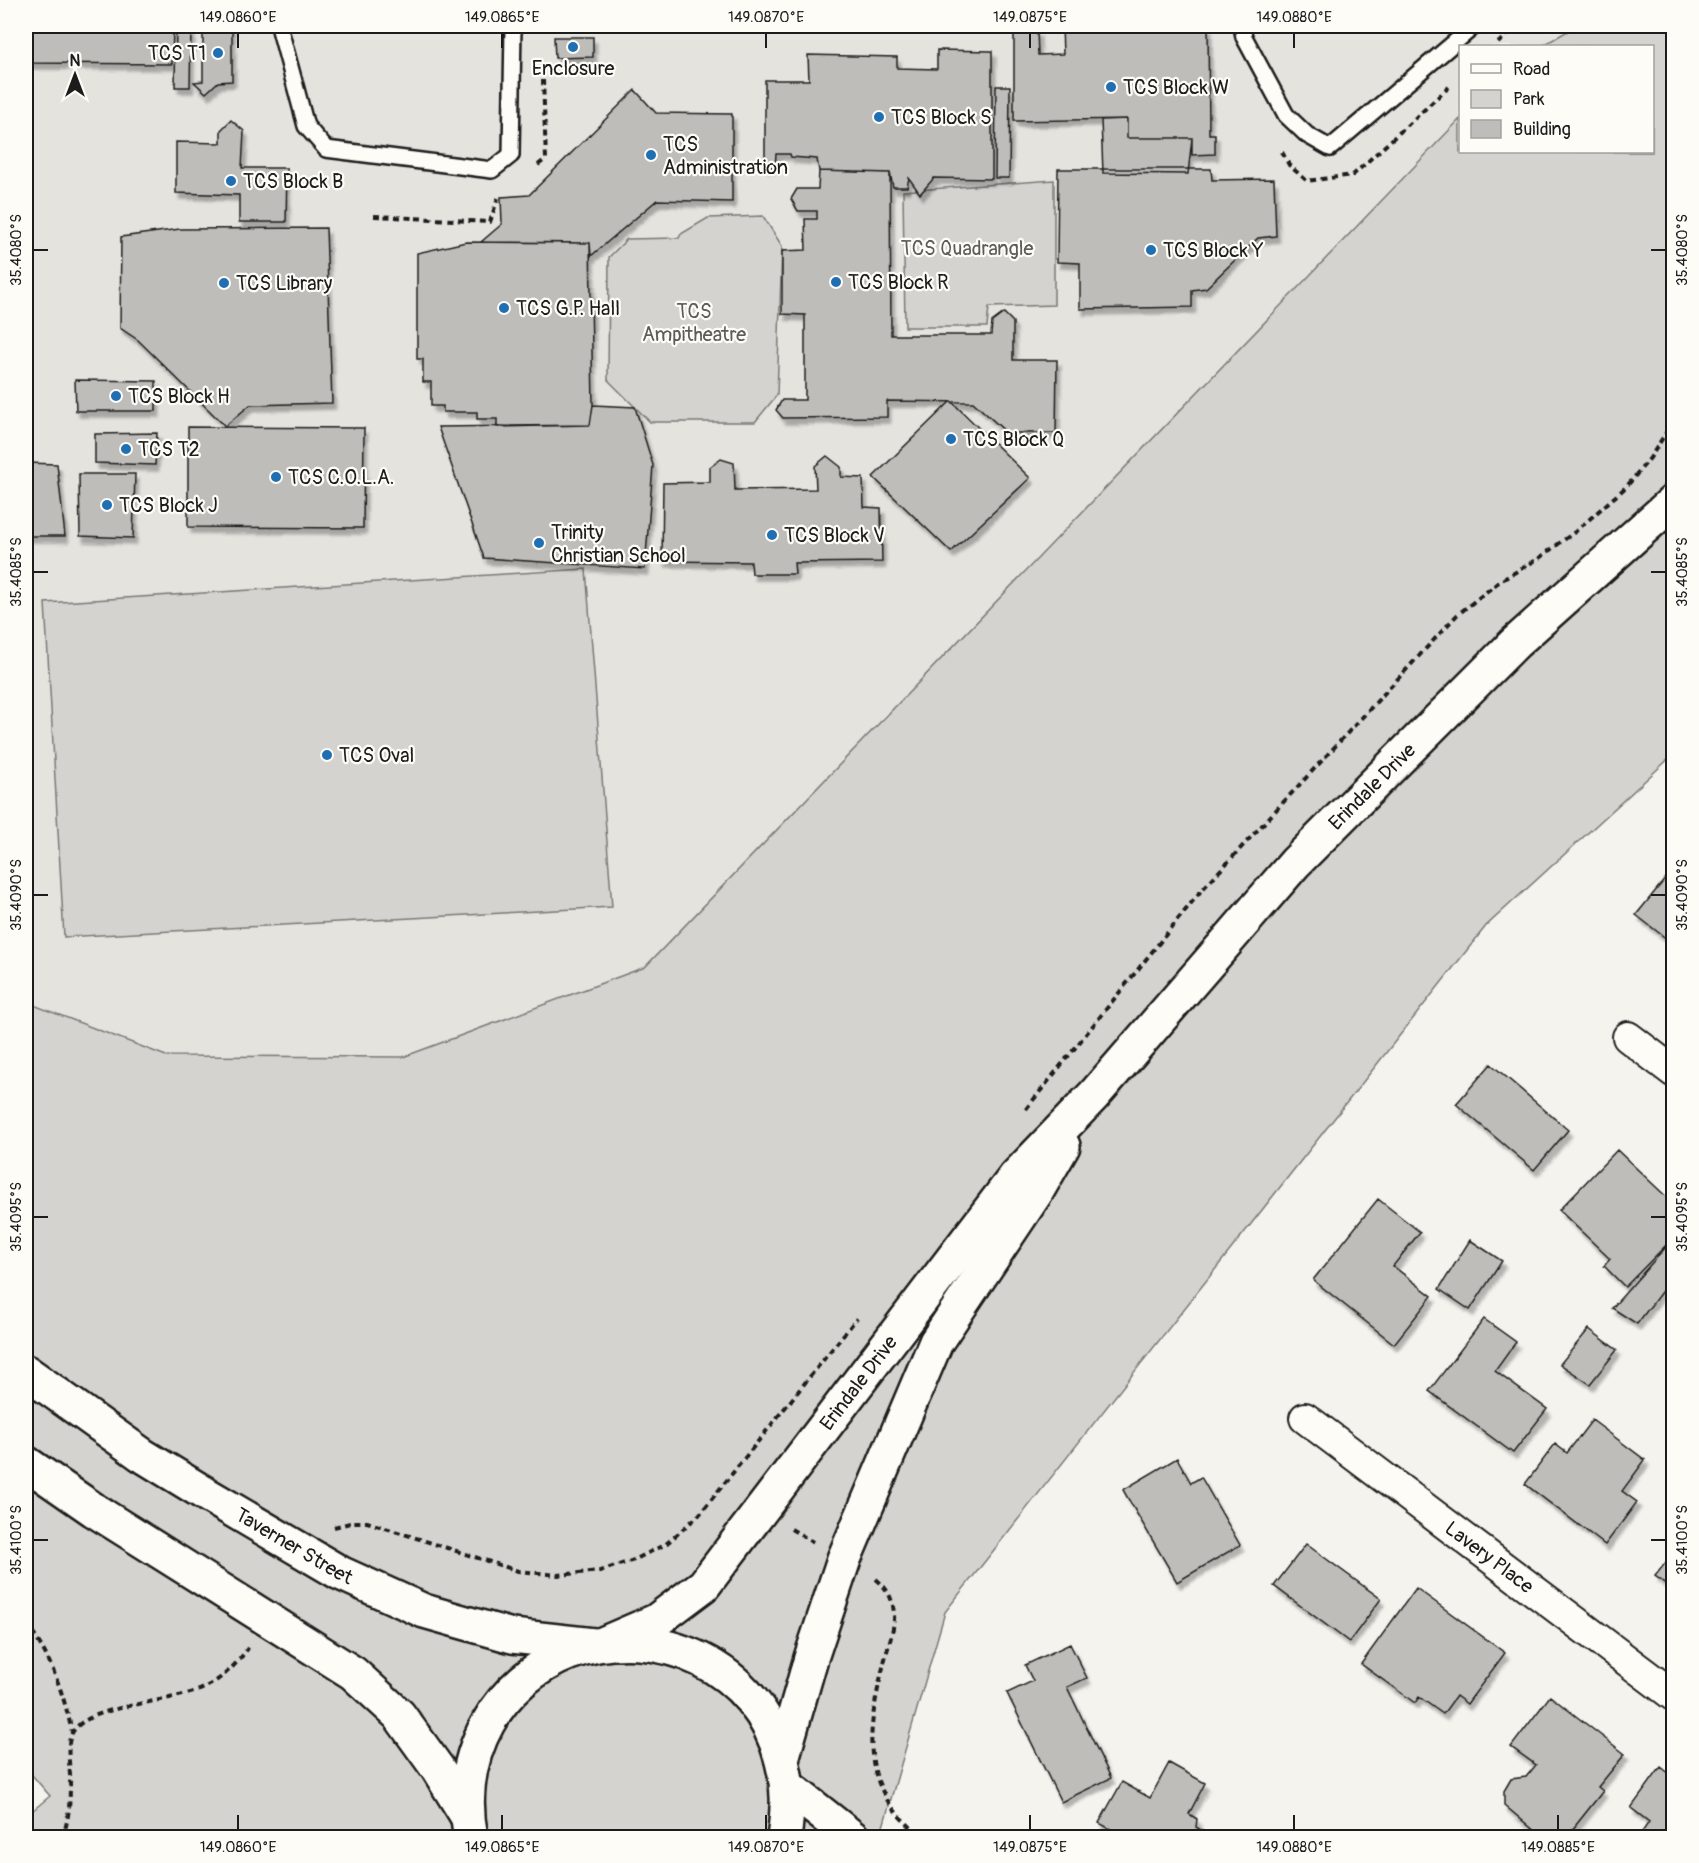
<svg xmlns="http://www.w3.org/2000/svg" width="1699" height="1863" font-family="Pangolin,sans-serif">
<style>
.built{fill:#e4e3de}
.green{fill:#d4d3cf;stroke:#787876;stroke-width:1.5}
.building{fill:#bebdba;stroke:#1c1c1c;stroke-width:1.5;filter:url(#shadow)}
.lines{fill:none;stroke-linecap:round;stroke-linejoin:round}
.lane-casing{stroke:#1c1c1c;stroke-width:20}
.street-casing{stroke:#1c1c1c;stroke-width:34}
.secondary-casing{stroke:#1c1c1c;stroke-width:38}
.primary-casing{stroke:#1c1c1c;stroke-width:38}
.path{stroke:#1c1c1c;stroke-width:4;stroke-dasharray:6 4.5;stroke-linecap:butt}
.lane{stroke:#fdfcf7;stroke-width:15}
.street{stroke:#fdfcf7;stroke-width:30}
.secondary{stroke:#fdfcf7;stroke-width:33}
.primary{stroke:#fdfcf7;stroke-width:33}
.ticks{fill:none;stroke:#1c1c1c;stroke-width:2}
.poi-dot{fill:#1f6fb2;stroke:#fdfcf7;stroke-width:2}
.labels{text-anchor:middle;dominant-baseline:central;stroke-width:4.5;stroke-linejoin:round;paint-order:stroke}
.poi-label{font-size:20px;fill:#1c1c1c;stroke:#fdfcf7;text-anchor:start}
.park-label{font-size:20px;fill:#5c5c5b;stroke:#fdfcf7}
.street-label{font-size:20px;fill:#1c1c1c;stroke:#fdfcf7}
.neatline{fill:none;stroke:#1c1c1c;stroke-width:2}
.ticks-label{font-size:15px;text-anchor:middle;fill:#1c1c1c}
</style>
<defs>
<filter id="shadow"><feDropShadow dx="3.5" dy="6" stdDeviation="1.5" flood-color="#0004"/></filter>
</defs>
<rect width="100%" height="100%" fill="#f4f3ee"/>
<filter id="ink" filterUnits="userSpaceOnUse"><feTurbulence type="fractalNoise" baseFrequency=".0167" numOctaves="2"/><feDisplacementMap in="SourceGraphic" scale="12" xChannelSelector="R" yChannelSelector="G"/><feConvolveMatrix kernelMatrix="1 2 1 2 8 2 1 2 1" color-interpolation-filters="sRGB"/></filter>
<g filter="url(#ink)">
<path class="built" d="M26,26h1550l-34,20h-82v73l-815,848 -242,90 -237,-1 -140,-54z"/>
<path class="green" d="M1576,26h97v729l-187,171 -541,686 -65,225 -854,1v-22l24,-20 -24,-28v-766l140,54 237,1 242,-90 815,-848v33h192v-106h-110z
M1054,180v125l-65,2 -2,20h-82l-2,-136z
M763,216l19,30 -5,149 -22,27h-105l-42,-42 1,-123 18,-18 52,-1 2,-4 27,-16z
M586,569l26,338 -548,30 -19,-334z"/>
<path class="building" d="M26,26h147l-1,38 -146,-1z
M176,26h15l-1,61h-15z
M203,26h29v55l-14,1 -12,11 -12,-11 9,-1z
M1062,26h146l1,108h6v20l-23,1v-17h-65v-19l-113,2v-89l23,-1 1,24 25,-1z
M554,37h39v20l-38,1z
M937,50l55,1v128l-58,-1 -14,16 -11,-16 -2,9h-14l-3,-14 -71,-2 -2,-12 -26,-2 -1,-3h-14l-1,13h-10v-87h44l-1,-25 89,2v11l40,1z
M996,86h14l-1,92h-14z
M635,90l21,23 76,1v88l-75,-2 -66,56 -1,-13 -109,-1 21,-18 -1,-27 28,-2z
M1127,119v19h65l-4,36 -85,-1 -2,-53z
M231,120l13,11 -2,37h45l-1,54h-47v-27l-63,-2v-51l45,1v-13z
M1058,169h153l1,11 62,-1 2,57 -18,2 -52,50 -14,2v17l-112,2v-46l-23,-1z
M819,171l71,2 1,162h100l1,-13 12,-9 9,9v38h44l-1,73h-49l-34,-31 -86,-1v16l-104,1 -7,-8 6,-10h23v-85l-23,-1v-63l24,-1 -1,-31h12v-8h-19l-7,-12 6,-10h21z
M326,228l6,175 -82,2 -25,21 -87,-86 -18,-12 1,-91 59,-8z
M466,242l124,1 3,162 -3,20 -93,2v-8h-20v-7h-34v-6h-12v-24h-8v-23h-6v-106z
M75,380l81,1v30h-80z
M951,401l79,77 -79,74 -78,-75z
M593,405l42,2 18,58 -8,104 -161,-11 -46,-131 152,-2z
M188,427l176,1 -1,100 -175,-1z
M157,433l-2,32 -60,-2v-29z
M827,456l14,11v10l22,1 1,29 17,1 1,54 -88,1 1,11h-43l-1,-12 -89,-1 1,-78 47,-1v-15l11,-8 13,4 1,27 81,-1 -1,-23z
M26,463l31,1 8,72h-39z
M79,474h56l-2,64 -53,-2z
M1674,868v73l-2,2 -36,-28z
M1491,1064l77,66 -34,40 -78,-66z
M1617,1150l57,54v33l-49,50 -21,-21 6,-7 -51,-49z
M1378,1199l42,33 -27,34 39,30 -38,48 -81,-64z
M1674,1238v37l-37,49 -25,-16z
M1470,1240l32,21 -32,49 -31,-21z
M1484,1319l32,23 -21,29 52,38 -34,44 -84,-62z
M1589,1329l28,21 -27,34 -30,-20z
M1592,1420l53,40 -23,31 15,11 -32,43 -80,-61 30,-40 12,9z
M1177,1458l14,25 10,-6 39,68 -63,37 -54,-92z
M1306,1544l75,55 -32,43 -75,-56z
M1674,1552v38l-19,-14z
M1416,1588l89,65 -38,51 -11,-8 -13,18 -24,-17 -4,6 -54,-39z
M1070,1644l17,34 -20,9 44,91 -50,24 -54,-109 26,-12 -8,-16z
M1550,1696l75,58 -27,33 5,4 -35,44 -6,-2 -5,5h-14l-39,-33v-14l7,-12 15,-2 10,-12 -25,-18z
M1169,1763l36,20 -16,31 8,5 -1,8 18,11h-95l1,-4 -21,-11 23,-41 28,16z
M1661,1767l13,10v61h-36l11,-16 -18,-14z"/>
<g class="lines">
<g class="lane-casing">
<path id="lane" d="M279,26l27,100 20,23 166,21 19,-15 2,-129
M1242,26l2,11 42,78 21,20 23,13 144,-122"/>
</g>
<g class="street-casing">
<g id="street">
<path d="M1628,1037l46,35"/>
<path id="s1" d="M1305,1418l369,278"/>
</g>
</g>
<g class="secondary-casing">
<g id="secondary">
<path id="s2" d="M26,1372l116,83 67,41 131,77 84,38 88,25 82,9"/>
<path d="M26,1463l68,47 259,163 46,42 39,54 29,47"/>
<path d="M787,1786l66,52"/>
</g>
</g>
<g class="primary-casing">
<g id="primary">
<path id="s3" d="M605,1643l51,-22 48,-36 311,-408 79,-82 201,-232 220,-220 159,-142"/>
<path d="M782,1759l29,-101 33,-99 92,-217 101,-151 26,-45"/>
<path d="M471,1838c-8,-40 -3,-79 17,-115 18,-32 47,-57 81,-70 88,-33 190,14 213,108 7,26 6,50 2,77"/>
</g>
</g>
<path class="path" d="M1498,43l19,-17
M1282,152l7,13 18,16 46,-6 96,-88
M538,165l8,-6 -3,-79
M374,216l116,6 8,-24
M1026,1109l174,-217 257,-277 43,-34 38,-22 38,-28 51,-45 23,-28 24,-38
M334,1527l20,-5h13l151,49 40,4 42,-4 34,-11 32,-16 33,-29 158,-197
M791,1529l22,13
M876,1579c12,10 17,20 18,35 1,14 -6,32 -9,45 -14,58 -28,112 17,160 7,6 13,13 20,19
M26,1624c25,32 37,68 46,108
M62,1838c7,-17 8,-37 8,-55 1,-14 -5,-37 2,-50 15,-29 102,-30 132,-45 18,-9 33,-24 44,-40"/>
<use href="#lane" class="lane"/>
<use href="#street" class="street"/>
<use href="#secondary" class="secondary"/>
<use href="#primary" class="primary"/>
</g>
</g>
<path class="ticks" d="M238,33v15M502,33v15M766,33v15M1030,33v15M1294,33v15M33,250h15M1651,250h15M33,572h15M1651,572h15M33,895h15M1651,895h15M33,1217h15M1651,1217h15M33,1540h15M1651,1540h15M238,1815v15M502,1815v15M766,1815v15M1030,1815v15M1294,1815v15M1558,1815v15"/>
<g class="poi-dot">
<circle cx="573" cy="47" r="6"/>
<circle cx="218" cy="53" r="6"/>
<circle cx="1111" cy="87" r="6"/>
<circle cx="879" cy="117" r="6"/>
<circle cx="651" cy="155" r="6"/>
<circle cx="231" cy="181" r="6"/>
<circle cx="1151" cy="250" r="6"/>
<circle cx="836" cy="282" r="6"/>
<circle cx="224" cy="283" r="6"/>
<circle cx="504" cy="308" r="6"/>
<circle cx="116" cy="396" r="6"/>
<circle cx="951" cy="439" r="6"/>
<circle cx="126" cy="449" r="6"/>
<circle cx="276" cy="477" r="6"/>
<circle cx="107" cy="505" r="6"/>
<circle cx="772" cy="535" r="6"/>
<circle cx="539" cy="543" r="6"/>
<circle cx="327" cy="755" r="6"/>
</g>
<g class="labels">
<g class="poi-label">
<text x="206" y="53" text-anchor="end">TCS T1</text>
<text x="573" y="68" text-anchor="middle">Enclosure</text>
<text x="1123" y="87">TCS Block W</text>
<text x="891" y="117">TCS Block S</text>
<text x="663" y="144">TCS<tspan x="663" dy="23">Administration</tspan></text>
<text x="243" y="181">TCS Block B</text>
<text x="1163" y="250">TCS Block Y</text>
<text x="848" y="282">TCS Block R</text>
<text x="236" y="283">TCS Library</text>
<text x="516" y="308">TCS G.P. Hall</text>
<text x="128" y="396">TCS Block H</text>
<text x="963" y="439">TCS Block Q</text>
<text x="138" y="449">TCS T2</text>
<text x="288" y="477">TCS C.O.L.A.</text>
<text x="119" y="505">TCS Block J</text>
<text x="551" y="532">Trinity<tspan x="551" dy="23">Christian School</tspan></text>
<text x="784" y="535">TCS Block V</text>
<text x="339" y="755">TCS Oval</text>
</g>
<g class="park-label">
<text x="967" y="248">TCS Quadrangle</text>
<text x="694" y="311">TCS<tspan x="694" dy="23">Ampitheatre</tspan></text>
</g>
<g class="street-label">
<text stroke="none"><textPath href="#s3" startOffset="1158">Erindale Drive</textPath></text>
<text stroke="none"><textPath href="#s3" startOffset="370">Erindale Drive</textPath></text>
<text stroke="none"><textPath href="#s2" startOffset="320">Taverner Street</textPath></text>
<text stroke="none"><textPath href="#s1" startOffset="231">Lavery Place</textPath></text>
</g>
</g>
<rect width="1699" height="1863" fill="none" stroke="#fdfcf7" stroke-width="66"/>
<rect x="1459" y="45" width="195" height="108" fill="#fdfcf7" stroke="#a3a29f" stroke-width="1.5"/>
<rect x="1471" y="64" width="30" height="9" fill="#fdfcf7" stroke="#a3a29f" stroke-width="1.5"/>
<text x="1513" y="75" font-size="18" fill="#1c1c1c">Road</text>
<rect x="1471" y="90" width="30" height="18" fill="#d4d3cf" stroke="#a3a29f" stroke-width="1.5"/>
<text x="1513" y="105" font-size="18" fill="#1c1c1c">Park</text>
<rect x="1471" y="120" width="30" height="18" fill="#bebdba" stroke="#a3a29f" stroke-width="1.5"/>
<text x="1513" y="135" font-size="18" fill="#1c1c1c">Building</text>
<g transform="translate(75 75)" stroke="#fdfcf7" stroke-width="4.5" paint-order="stroke">
<path d="M0-4.5L10 22L0 15L-10 22Z" fill="#1c1c1c"/>
<text y="-9" font-size="16" font-weight="bold" text-anchor="middle" fill="#1c1c1c">N</text>
</g>
<rect x="33" y="33" width="1633" height="1797" class="neatline"/>
<g class="ticks-label">
<text x="238" y="22">149.0860°E</text>
<text x="502" y="22">149.0865°E</text>
<text x="766" y="22">149.0870°E</text>
<text x="1030" y="22">149.0875°E</text>
<text x="1294" y="22">149.0880°E</text>
<text transform="translate(16 250) rotate(-90)" y="5">35.4080°S</text>
<text transform="translate(1682 250) rotate(-90)" y="5">35.4080°S</text>
<text transform="translate(16 572) rotate(-90)" y="5">35.4085°S</text>
<text transform="translate(1682 572) rotate(-90)" y="5">35.4085°S</text>
<text transform="translate(16 895) rotate(-90)" y="5">35.4090°S</text>
<text transform="translate(1682 895) rotate(-90)" y="5">35.4090°S</text>
<text transform="translate(16 1217) rotate(-90)" y="5">35.4095°S</text>
<text transform="translate(1682 1217) rotate(-90)" y="5">35.4095°S</text>
<text transform="translate(16 1540) rotate(-90)" y="5">35.4100°S</text>
<text transform="translate(1682 1540) rotate(-90)" y="5">35.4100°S</text>
<text x="238" y="1852">149.0860°E</text>
<text x="502" y="1852">149.0865°E</text>
<text x="766" y="1852">149.0870°E</text>
<text x="1030" y="1852">149.0875°E</text>
<text x="1294" y="1852">149.0880°E</text>
<text x="1558" y="1852">149.0885°E</text>
</g>
</svg>
